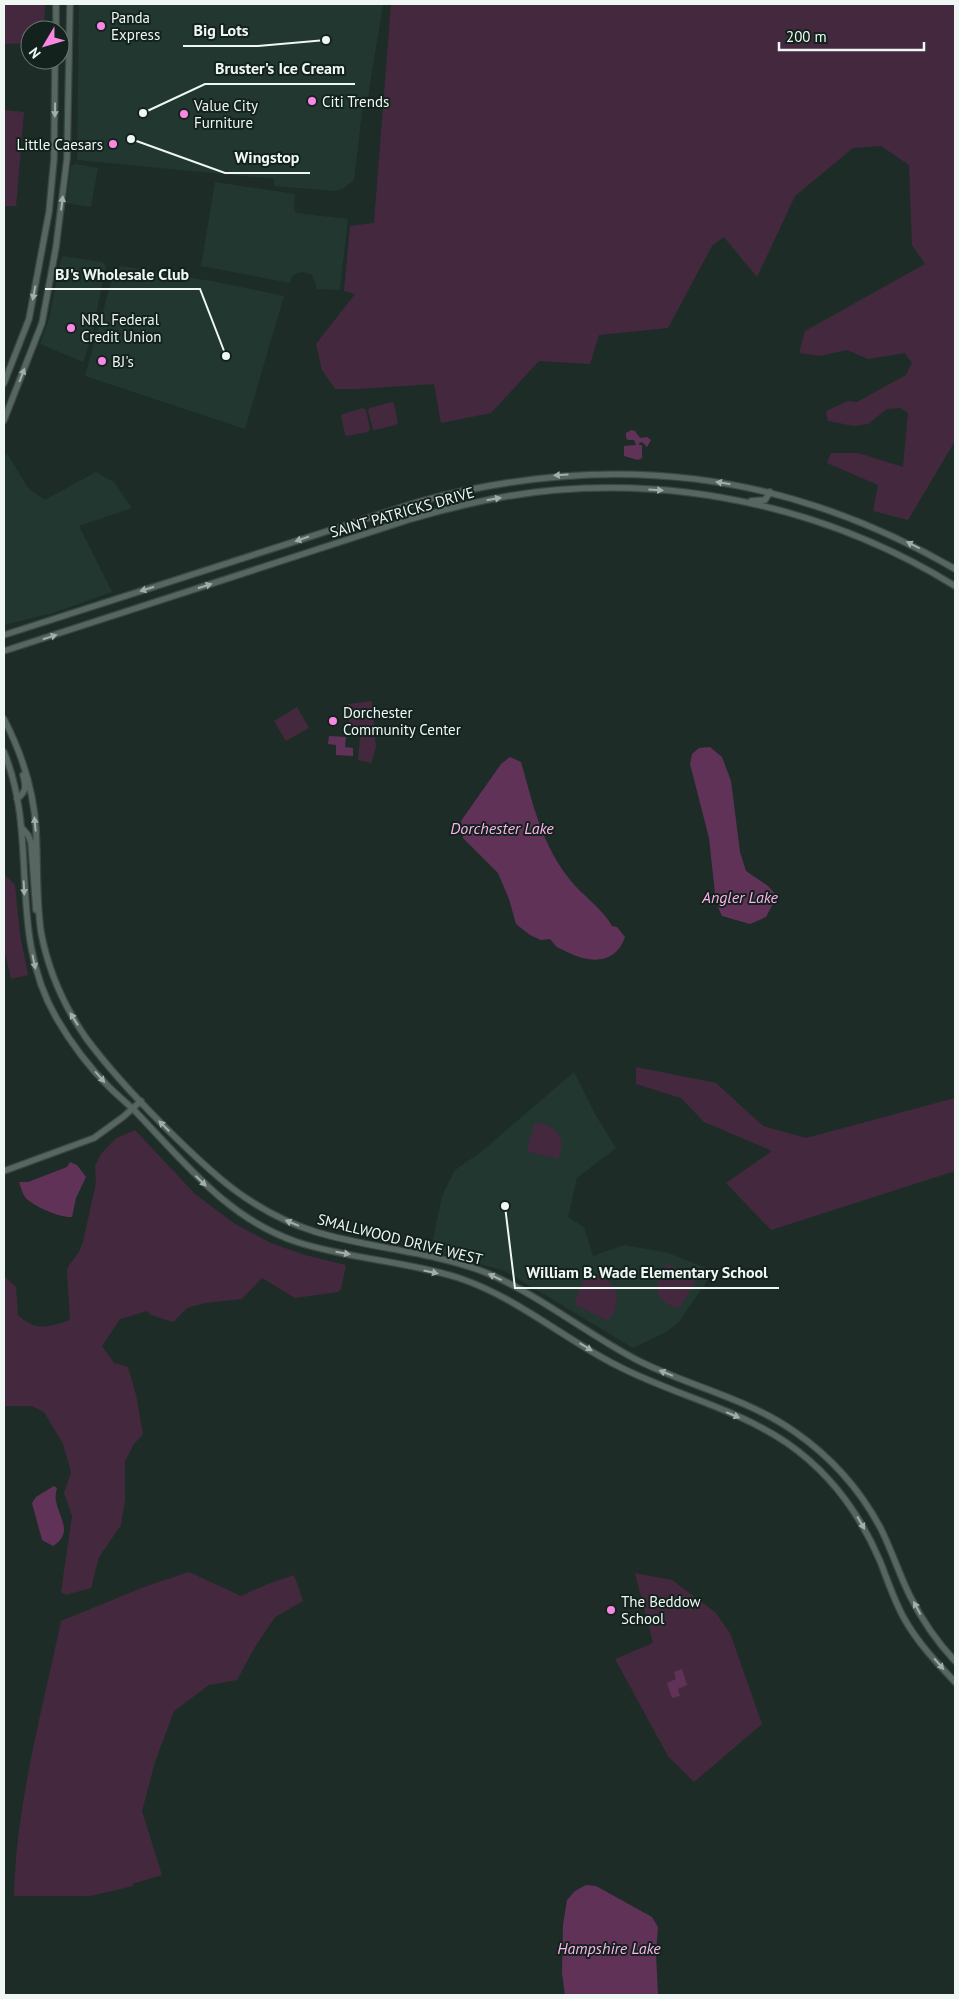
<svg xmlns="http://www.w3.org/2000/svg" width="959" height="1999" font-family="'PT Sans',sans-serif">
<style>
.built{fill:#213730}
.green{fill:#44293e}
.water{fill:#603258}
.lines{fill:none;stroke-linecap:round;stroke-linejoin:round}
.secondary-casing{stroke:#3a4642;stroke-width:8}
.secondary{stroke:#566660;stroke-width:5.5}
.oneway{fill:#a2aeaa}
.poi-dot{fill:#fb87e5;stroke:#14221d;stroke-width:2}
.labels{text-anchor:middle;dominant-baseline:central;stroke-width:4;stroke-linejoin:round;paint-order:stroke}
.poi-label{font-size:15px;fill:#eef7f4;stroke:#14221d;text-anchor:start}
.street-label{font-size:15px;fill:#eef7f4;stroke:#14221d}
.water-label{font-size:16px;font-style:italic;fill:#feb2ee;stroke:#14221d}
.leader{fill:none;stroke:#eef7f4;stroke-width:2}
.callout-dot{fill:#eef7f4;stroke:#14221d;stroke-width:2}
.callout-label{font-size:16px;text-anchor:middle;font-weight:bold;fill:#eef7f4;stroke:#14221d;stroke-width:4;stroke-linejoin:round;paint-order:stroke}
</style>
<rect width="100%" height="100%" fill="#1e2c27"/>
<path class="built" d="M79,4h304l-15,93 -4,-1 -10,84 -12,9 -8,2 -60,-5v-7l-197,-19z
M76,164l22,4 -7,39 -25,-4 5,-37z
M215,182l80,12 -1,16 3,3 51,6 -8,71 -23,-1 -5,-14 -8,-3 -7,1 -6,4 -1,6 -89,-17z
M63,256l39,6 4,4 -14,69 -9,27 -43,-18 9,-25 12,-60z
M122,266l95,16 67,14 -39,133 -160,-53 30,-108z
M7,453l21,35 17,12 51,-28 18,10 18,26 -53,18 33,66 -59,21 -49,12v-166z
M574,1072l21,42 21,34 -39,30 -9,39 16,10 9,29 31,-11 44,8 46,18 -36,52 -12,9 -33,16 -128,-77 -74,-21 11,-54 13,-26 26,-18z"/>
<path class="green" d="M4,4h41l-1,26h-14v13l-26,1z
M391,4h564v437l-47,79 -35,-9 5,-26 -51,-22 4,-10h27l45,14 5,-54 -8,-5 -13,1 -19,15 -14,2 -26,-5 -2,-10 22,-10 9,1 49,-27 6,-12 -7,-10 -37,6 -21,-9 -27,6 -21,-3 6,-22 120,-67 -13,-19 -3,-80 -28,-19 -28,2 -58,48 -38,81 -33,-40 -12,9 -44,82 -69,7 -9,29 -51,-3 -48,52 -50,10 -7,-39 -77,5h-22l-13,-19 -6,-26 39,-50 -11,-3 6,-65 24,-3z
M4,110l20,2 -8,94h-12z
M392,402l2,2 4,19 -3,2 -20,5 -2,-1 -5,-19 2,-2z
M363,408l3,2 4,19 -2,3 -21,4 -2,-1 -4,-19 2,-2z
M372,701l4,46 -5,16 -13,-3 3,-32h-12l-1,-24z
M297,707l12,21 -23,13 -12,-20z
M4,874l11,11 5,50 8,40 -17,4 -7,-31z
M636,1067l80,16 47,43 43,12 149,-40v73l-184,59 -45,-47 46,-32 -68,-29 -23,-24 -45,-14z
M541,1123c18,5 26,18 17,36l-30,-7 -1,-2 7,-26z
M135,1130l60,64 40,30 36,19 34,12 41,10 -5,24 -3,3 -43,6 -33,-20 -20,21 -37,4 -18,5 -14,14 -22,-7 -4,-4 -27,8 -18,27 12,17 14,4 8,28 7,39 -9,10 -9,17v39l-4,25 -22,32 -8,31 -25,7 -5,-3 11,-76 -8,-23 7,-21 -8,-28 -19,-32 -12,-6h-28v-130l12,11 2,28c17,17 32,12 52,5l-3,-49 1,-4 11,-15 4,-10 13,-59 -1,-17 6,-12 14,-15z
M667,1264l30,14 -17,30c-27,-4 -28,-26 -13,-44z
M585,1274c30,-1 41,24 23,47l-32,-16 -1,-3z
M189,1572l52,24 27,-12 26,-9 9,26 -28,16 -20,30 -18,33 -28,5 -35,26 -19,51 -13,49 20,64 -30,9 1,2 -43,10h-76c2,-92 28,-184 47,-275l83,-34z
M635,1573l37,7 43,32 15,21 32,91 -68,58 -26,-26 -53,-97 38,-16z"/>
<path class="water" d="M631,430l4,1 5,7 7,-1 4,3 -4,7 -5,-5 -3,1v2h3v13l-4,2 -14,-4v-10l12,-1 -2,-5h-6l-2,-2v-5z
M329,736l17,1 -1,10 8,1v8l-17,-1v-10l-8,-1z
M710,747l12,10 9,24 9,71 6,19 22,15 9,10 -11,21 -16,7 -28,-8 -6,-13 -7,-65 -19,-74 2,-10 7,-6z
M510,757l11,5c12,42 21,84 50,119 12,15 32,28 41,45l5,1 8,10c-10,29 -37,26 -60,14 -3,-2 -8,-3 -10,-6 -2,-2 -3,-4 -5,-6l-9,1 -11,-5 -14,-11 -7,-25 -11,-26 -35,-35 -2,-17 40,-57z
M70,1162l7,3 9,12 -10,21 -4,19c-11,1 -40,-11 -47,-20 -3,-4 -4,-10 -6,-15h9l39,-15z
M54,1486l3,2c-1,4 -2,9 -1,13 3,17 18,32 -3,45l-11,-6 -10,-37 4,-6z
M682,1669l5,16 -9,4 2,7 -8,2 -5,-15 9,-4 -2,-7z
M586,1885l10,1 56,31 6,10 -2,26 2,42h-93l-3,-22 1,-48 4,-25 8,-9z"/>
<g class="lines">
<g class="secondary-casing">
<path id="secondary" d="M56,30v-26
M4,383l25,-64 20,-107 5,-53 1,-99
M4,420l38,-97 14,-76 11,-89 3,-154
M751,501l14,-1 5,-8
M4,635l414,-133c191,-52 366,-32 537,67
M4,651l407,-132c48,-14 96,-25 145,-29 139,-12 281,23 399,96
M4,719c18,35 30,72 32,111 2,34 0,68 5,102 7,38 23,74 45,106 23,31 50,60 77,87 47,47 88,87 153,107 53,16 110,19 163,38 54,20 106,63 158,90 51,26 110,38 158,72 36,25 66,59 86,97 11,22 18,45 29,67 12,24 27,46 45,65
M4,752c36,88 2,180 53,267 14,24 32,48 52,68 9,9 18,16 27,25 48,50 92,107 161,130 52,17 109,19 162,36 57,19 104,60 157,87 55,29 120,43 171,78 42,29 73,71 93,118 8,20 14,40 25,59 13,23 32,43 50,62
M17,799c10,-8 9,-13 6,-24
M22,828l6,7 3,7 5,68
M4,1171l90,-33 29,-21 18,-16"/>
</g>
<use href="#secondary" class="secondary"/>
</g>
<defs><path id="oneway-solid" d="M-6-.8H1V-3.2L6.5 0L1 3.2V.8H-6Z" transform="scale(1.25)"/></defs>
<g class="oneway">
<use href="#oneway-solid" transform="translate(55 110) rotate(91)"/>
<use href="#oneway-solid" transform="translate(62 203) rotate(-83)"/>
<use href="#oneway-solid" transform="translate(34 293) rotate(101)"/>
<use href="#oneway-solid" transform="translate(22 375) rotate(-69)"/>
<use href="#oneway-solid" transform="translate(561 475) rotate(176)"/>
<use href="#oneway-solid" transform="translate(723 483) rotate(-171)"/>
<use href="#oneway-solid" transform="translate(656 490) rotate(3)"/>
<use href="#oneway-solid" transform="translate(494 499) rotate(-10)"/>
<use href="#oneway-solid" transform="translate(302 539) rotate(161)"/>
<use href="#oneway-solid" transform="translate(913 545) rotate(-153)"/>
<use href="#oneway-solid" transform="translate(205 586) rotate(-18)"/>
<use href="#oneway-solid" transform="translate(147 589) rotate(162)"/>
<use href="#oneway-solid" transform="translate(50 637) rotate(-18)"/>
<use href="#oneway-solid" transform="translate(35 824) rotate(-95)"/>
<use href="#oneway-solid" transform="translate(24 888) rotate(87)"/>
<use href="#oneway-solid" transform="translate(34 962) rotate(78)"/>
<use href="#oneway-solid" transform="translate(74 1019) rotate(-122)"/>
<use href="#oneway-solid" transform="translate(100 1077) rotate(49)"/>
<use href="#oneway-solid" transform="translate(164 1126) rotate(-135)"/>
<use href="#oneway-solid" transform="translate(201 1181) rotate(44)"/>
<use href="#oneway-solid" transform="translate(292 1223) rotate(-157)"/>
<use href="#oneway-solid" transform="translate(343 1253) rotate(10)"/>
<use href="#oneway-solid" transform="translate(431 1272) rotate(12)"/>
<use href="#oneway-solid" transform="translate(495 1277) rotate(-155)"/>
<use href="#oneway-solid" transform="translate(586 1347) rotate(31)"/>
<use href="#oneway-solid" transform="translate(666 1373) rotate(-158)"/>
<use href="#oneway-solid" transform="translate(733 1415) rotate(23)"/>
<use href="#oneway-solid" transform="translate(861 1523) rotate(60)"/>
<use href="#oneway-solid" transform="translate(917 1608) rotate(-118)"/>
<use href="#oneway-solid" transform="translate(939 1664) rotate(49)"/>
</g>
<g class="poi-dot">
<circle cx="101" cy="26" r="5"/>
<circle cx="312" cy="101" r="5"/>
<circle cx="184" cy="114" r="5"/>
<circle cx="113" cy="144" r="5"/>
<circle cx="71" cy="328" r="5"/>
<circle cx="102" cy="361" r="5"/>
<circle cx="333" cy="721" r="5"/>
<circle cx="611" cy="1610" r="5"/>
</g>
<g class="labels">
<g class="poi-label">
<text x="111" y="17">Panda<tspan x="111" dy="17">Express</tspan></text>
<text x="322" y="101">Citi Trends</text>
<text x="194" y="105">Value City<tspan x="194" dy="17">Furniture</tspan></text>
<text x="103" y="144" text-anchor="end">Little Caesars</text>
<text x="81" y="319">NRL Federal<tspan x="81" dy="17">Credit Union</tspan></text>
<text x="112" y="361">BJ's</text>
<text x="343" y="712">Dorchester<tspan x="343" dy="17">Community Center</tspan></text>
<text x="621" y="1601">The Beddow<tspan x="621" dy="17">School</tspan></text>
</g>
<g class="street-label">
<text transform="translate(402 512) rotate(-16)">SAINT PATRICKS DRIVE</text>
<text transform="translate(400 1239) rotate(14)">SMALLWOOD DRIVE WEST</text>
</g>
<g class="water-label">
<text x="502" y="828">Dorchester Lake</text>
<text x="740" y="897">Angler Lake</text>
<text x="609" y="1948">Hampshire Lake</text>
</g>
</g>
<path class="leader" d="M326 40L258 46H183M143 113L205 84H355M131 139L225 173H310M226 356L200 289H45M505 1206L515 1288H779"/>
<g class="callout-dot">
<circle cx="326" cy="40" r="5"/>
<circle cx="143" cy="113" r="5"/>
<circle cx="131" cy="139" r="5"/>
<circle cx="226" cy="356" r="5"/>
<circle cx="505" cy="1206" r="5"/>
</g>
<g class="callout-label">
<text x="221" y="36">Big Lots</text>
<text x="280" y="74">Bruster's Ice Cream</text>
<text x="267" y="163">Wingstop</text>
<text x="122" y="280">BJ's Wholesale Club</text>
<text x="647" y="1278">William B. Wade Elementary School</text>
</g>
<rect width="959" height="1999" fill="none" stroke="#eef7f4" stroke-width="10"/>
<g transform="translate(45 45) rotate(232)"><circle r="24" fill="#14221d" stroke="#6b7773"/>
<path d="M0-4L9 19L0 12L-9 19Z" fill="#fb87e5"/>
<text y="-8" font-size="14" font-weight="bold" text-anchor="middle" fill="#eef7f4">N</text>
</g>
<path d="M779 42v8h145v-8" fill="none" stroke="#eef7f4" stroke-width="2.5"/>
<text x="786" y="42" font-size="15" fill="#eef7f4" stroke="#14221d" stroke-width="4" paint-order="stroke">200 m</text>
</svg>
